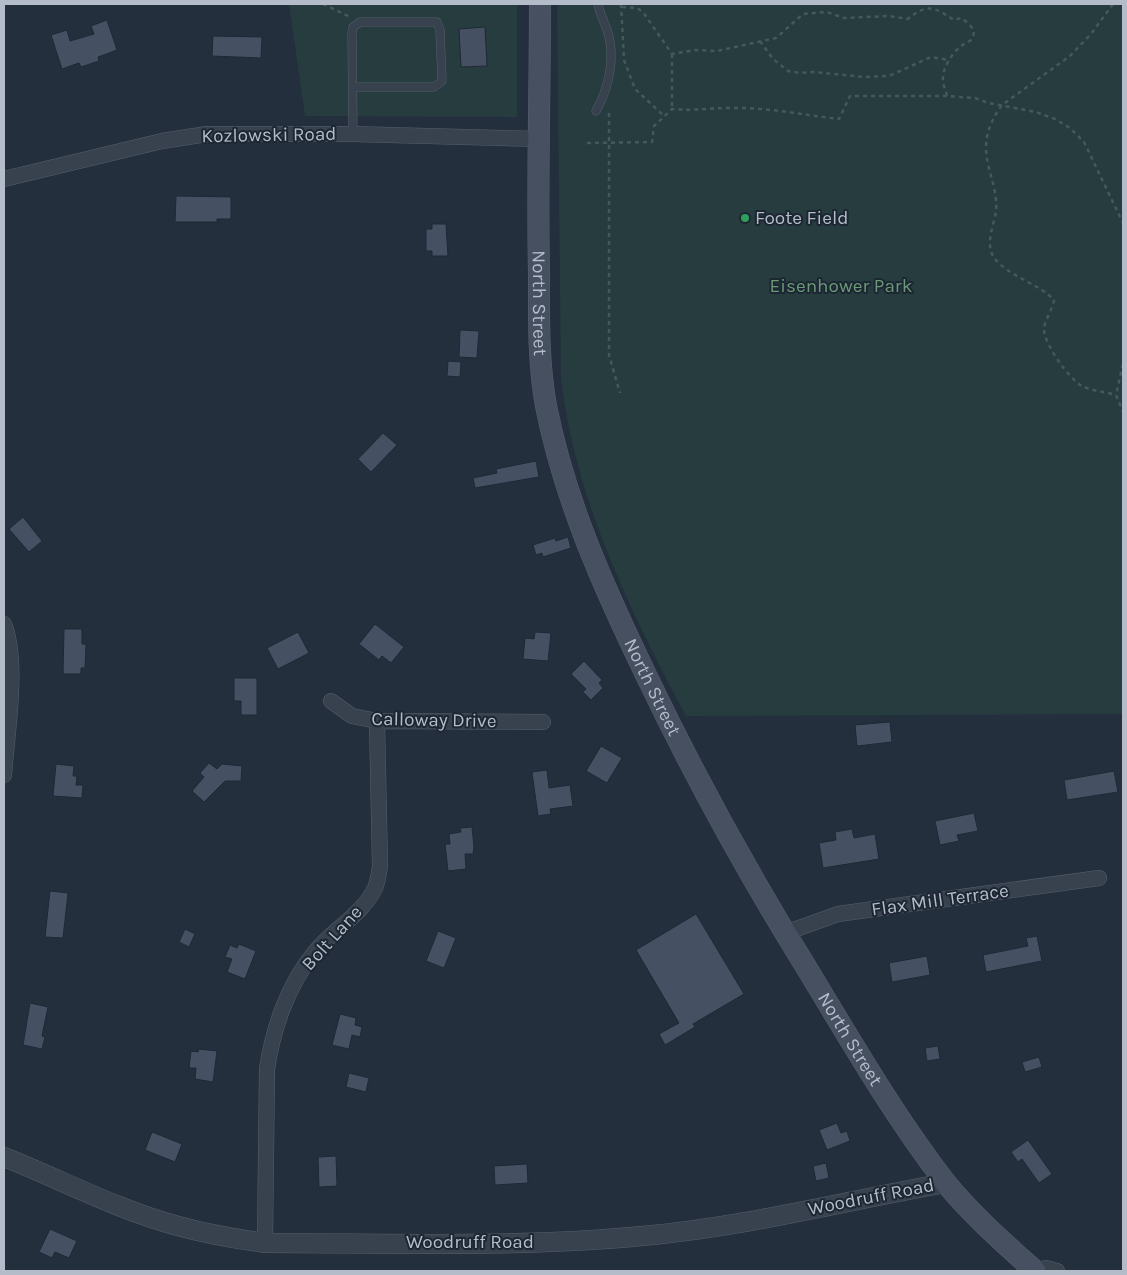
<svg xmlns="http://www.w3.org/2000/svg" width="1127" height="1275" font-family="Karla,sans-serif">
<style>
.green{fill:#263c3f}
.building{fill:#455162;stroke:#1f2835}
.lines{fill:none;stroke-linecap:round;stroke-linejoin:round}
.service-casing{stroke:#565f6c;stroke-width:9}
.minor-casing{stroke:#565f6c;stroke-width:16}
.tertiary-casing{stroke:#565f6c;stroke-width:20}
.secondary-casing{stroke:#565f6c;stroke-width:22}
.path{stroke:#44595c;stroke-width:2.5;stroke-dasharray:4 4;stroke-linecap:butt}
.service{stroke:#38414e;stroke-width:8}
.minor{stroke:#38414e;stroke-width:15}
.tertiary{stroke:#38414e;stroke-width:19}
.secondary{stroke:#465061;stroke-width:21}
.leisure-dot{fill:#2e9e5b;stroke:#1d2633;stroke-width:2}
.labels{text-anchor:middle;dominant-baseline:central;stroke-width:4;stroke-linejoin:round;paint-order:stroke}
.street-label{font-size:19px;fill:#b4bcc9;stroke:#1d2633}
.poi-label{font-size:19px;fill:#b4bcc9;stroke:#1d2633;text-anchor:start}
.park-label{font-size:19px;fill:#6b9a76;stroke:#1d2633}
</style>
<rect width="100%" height="100%" fill="#242f3e"/>
<path class="green" d="M289,4h228v113l-212,-1z
M557,4h566v710l-437,2c-57,-107 -111,-217 -125,-338z"/>
<path class="building" d="M107,20l10,30 -19,7 1,4 -18,6 -2,-4 -17,6 -11,-34 16,-5 3,11 24,-7 -3,-8z
M485,27l2,39 -26,1 -2,-38z
M213,36l49,1 -1,21 -49,-2z
M176,196l55,1v22h-14v3h-42z
M432,224h14l2,32h-16v-5h-6v-22h6z
M460,330l19,1 -2,27 -18,-1z
M448,361l13,1 -1,15 -13,-1z
M383,433l14,12 -26,27 -13,-13z
M536,461l3,16 -64,11 -2,-10 24,-5 -1,-4z
M23,517l19,24 -13,11 -20,-23z
M568,537l3,11 -28,9 -1,-4 -6,2 -3,-10 22,-7 1,3z
M375,624l29,23 -13,16 -9,-7 -3,4 -20,-16z
M64,629h18v15h4l-1,24h-4v6h-18z
M298,632l11,21 -31,16 -11,-21z
M535,632l16,1 -3,28 -25,-2 2,-21 9,1z
M584,661l18,19 -3,3 4,5 -12,12 -8,-8 3,-3 -15,-15z
M234,678h23v37h-16v-14h-7z
M890,722l2,20 -35,4 -2,-21z
M601,746l21,12 -15,25 -21,-12z
M209,763l8,6 5,-5 20,2 -1,15h-16l-21,21 -12,-11 12,-14 -4,-4z
M56,764l18,2 -1,10h4l-1,9h7l-1,13 -29,-2z
M547,770l2,18 21,-3 3,21 -23,3 1,5 -13,2 -6,-44z
M1114,771l4,21 -51,8 -3,-20z
M974,813l4,18 -21,4 2,6 -19,4 -5,-24z
M472,827l2,20 -1,7h-8l1,15 -18,2 -3,-27h5l-1,-10 12,-2 -1,-4z
M852,829l2,9 21,-4 4,25 -56,9 -4,-25 17,-3 -1,-8z
M50,891l18,2 -5,45 -18,-1z
M696,914l48,80 -51,30 2,3 -30,18 -6,-11 20,-11 -43,-73z
M185,929l10,5 -6,13 -10,-5z
M438,931l18,7 -12,30 -18,-7z
M1037,936l5,25 -56,11 -3,-17 45,-9 -2,-8z
M239,944l17,7 -11,28 -18,-7 5,-13 -7,-2 5,-12 7,3z
M927,956l3,19 -38,7 -3,-19z
M30,1003l18,4 -6,29 3,1 -3,12 -19,-4z
M340,1014l16,4 -1,7 7,2 -2,10 -8,-2 -3,14 -17,-4z
M938,1046l2,13 -13,2 -2,-13z
M199,1049l18,2 -4,31 -18,-3 1,-11h-7l2,-17 7,1z
M1039,1057l3,10 -17,5 -3,-10z
M349,1073l20,5 -3,14 -20,-5z
M837,1123l4,10 6,-2 3,10 -23,9 -8,-20z
M152,1132l30,12 -7,18 -30,-12z
M1028,1140l24,34 -13,9 -17,-24 -4,3 -7,-10z
M336,1156l1,30 -18,1 -1,-30z
M826,1163l3,15 -13,3 -3,-15z
M527,1164l1,19 -33,2 -1,-19z
M50,1229l27,12 -8,17 -14,-6 -3,6 -13,-6z"/>
<g class="lines">
<g class="service-casing">
<path id="service" d="M353,87h81l8,-6 -2,-51 -3,-8h-77l-7,5 -1,6 1,101
M596,111c13,-23 20,-55 11,-81 -3,-9 -7,-16 -9,-26"/>
</g>
<g class="minor-casing">
<path id="minor" d="M4,179l158,-38 45,-7h146l187,5
M4,624c15,38 3,109 0,151
M331,701l21,15 25,5 166,1
M785,933l53,-19 261,-36
M265,1243l2,-174c6,-41 21,-84 47,-116 18,-23 49,-39 61,-65 3,-6 4,-15 5,-22l-3,-145
M1035,1271l11,-3 11,3"/>
</g>
<g class="tertiary-casing">
<path id="tertiary" d="M4,1157c58,23 114,53 174,69 29,8 58,13 87,17 125,0 252,5 377,-7 102,-9 203,-35 304,-53"/>
</g>
<g class="secondary-casing">
<g id="secondary">
<path id="s1" d="M540,4c0,89 -3,179 -1,268 0,45 -1,90 7,134 19,96 59,184 101,271 47,98 99,193 156,285 45,74 89,151 142,220 27,33 59,61 90,89"/>
</g>
</g>
<path class="path" d="M323,4l27,13
M621,4l3,56 11,29 28,26
M1113,4l-22,30 -21,22 -68,49c-9,12 -16,27 -16,42 0,22 12,41 10,64 -2,15 -12,34 -1,48 15,18 43,24 59,41 -1,8 -10,22 -10,29 0,15 25,50 38,57 10,5 24,6 34,9
M622,7l15,1 6,4 29,42 23,-4 22,1 59,-13 27,-24 24,-2 17,6 45,-2 19,3c19,-16 26,-12 46,1l7,-2c6,4 15,10 12,19 -2,5 -8,6 -12,9 -9,7 -19,23 -18,34 0,5 3,11 4,16
M760,41l13,18 15,12 12,2 14,-1 50,5 25,-1 42,-19 18,3
M672,54v55
M609,113v242l11,38
M587,143l65,-1 2,-16 18,-17c23,2 37,-1 58,-1 36,-1 73,7 109,11l11,-23h97l28,2 13,5 48,9 19,7 15,9 14,14 39,81
M1123,364l-7,31 7,17"/>
<use href="#service" class="service"/>
<use href="#minor" class="minor"/>
<use href="#tertiary" class="tertiary"/>
<use href="#secondary" class="secondary"/>
</g>
<circle class="leisure-dot" cx="745" cy="218" r="5"/>
<g class="labels">
<g class="street-label">
<text transform="translate(269 135) rotate(-1)">Kozlowski Road</text>
<text stroke="none"><textPath href="#s1" startOffset="299">North Street</textPath></text>
<text stroke="none"><textPath href="#s1" startOffset="704">North Street</textPath></text>
<text transform="translate(434 720) rotate(1)">Calloway Drive</text>
<text transform="translate(940 900) rotate(-8)">Flax Mill Terrace</text>
<text transform="translate(332 938) rotate(-48)">Bolt Lane</text>
<text stroke="none"><textPath href="#s1" startOffset="1108">North Street</textPath></text>
<text transform="translate(871 1197) rotate(-11)">Woodruff Road</text>
<text x="470" y="1242">Woodruff Road</text>
</g>
<g class="poi-label">
<text x="755" y="218">Foote Field</text>
</g>
<g class="park-label">
<text x="841" y="286">Eisenhower Park</text>
</g>
</g>
<rect width="1127" height="1275" fill="none" stroke="#b4bcc9" stroke-width="10"/>
</svg>
